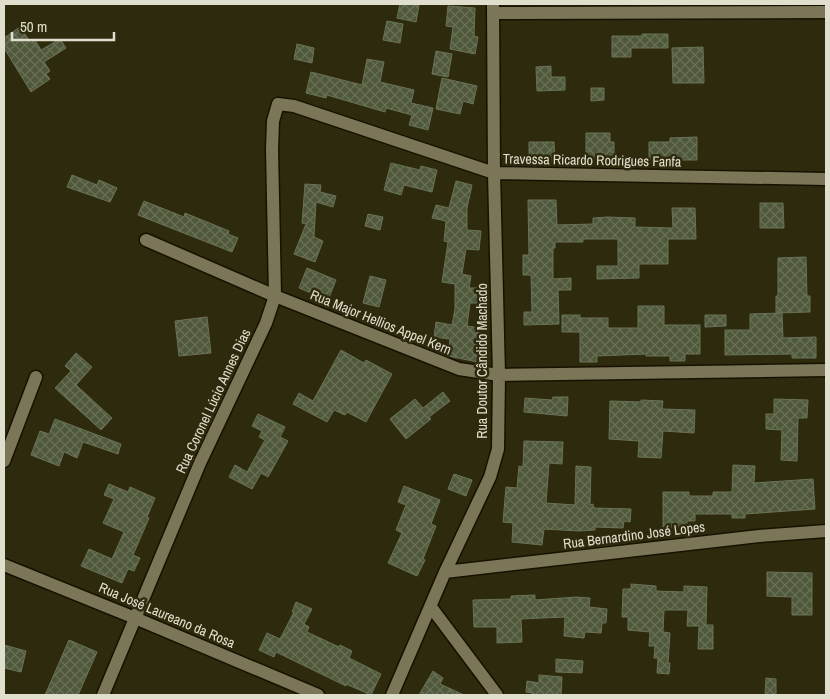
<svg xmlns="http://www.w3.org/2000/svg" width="830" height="699" font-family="'Archivo Narrow',sans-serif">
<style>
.building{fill:url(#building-cross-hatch);stroke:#6a7356}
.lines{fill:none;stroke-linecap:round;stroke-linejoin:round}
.minor-casing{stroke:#171200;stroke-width:15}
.minor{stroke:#7b7657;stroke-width:12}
.labels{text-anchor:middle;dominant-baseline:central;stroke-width:5;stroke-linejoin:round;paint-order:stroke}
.street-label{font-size:14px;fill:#e0decd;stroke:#2e2a0d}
</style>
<defs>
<pattern id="building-cross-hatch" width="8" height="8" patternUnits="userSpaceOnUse" patternTransform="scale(1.25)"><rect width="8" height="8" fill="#4f583b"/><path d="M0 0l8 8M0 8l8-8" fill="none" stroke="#687056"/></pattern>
</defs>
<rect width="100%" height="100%" fill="#2e2a0d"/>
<path class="building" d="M400,4l19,1 -3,17 -19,-4z
M448,6l27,2 -1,28 4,1 -3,17 -25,-5 3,-22 -7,-1z
M387,21l16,3 -3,19 -17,-3z
M20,27l11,16 4,-3 6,10 19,-11 6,9 -22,14 6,9 -4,3 4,5 -19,13 -27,-44v-10z
M642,34h26v14h-37v9h-19v-21h30z
M297,44l17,4 -2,15 -18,-4z
M703,47l1,36h-31l-1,-35z
M436,51l16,3 -4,23 -16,-3z
M367,59l17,3 -4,20 34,8 -3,13 22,5 -5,22 -19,-5 3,-10 -26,-7 -1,4 -58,-17 -1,3 -20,-5 5,-21 51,13z
M551,66v11h14v13l-28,1 -1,-24z
M442,78l35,8 -4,18 -10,-3 -3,13 -24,-5z
M591,88h13v12l-13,1z
M586,133h24v9h4v19h-28z
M697,137v23h-48v-18h21v-4z
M529,142h25l1,23h-26z
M391,163l29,7 1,-4 16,4 -5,22 -28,-7 -3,10 -17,-5z
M72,175l25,10 2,-5 18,8 -7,14 -43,-15z
M456,181l16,4 -5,23v22l14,1 -2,19 -13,-1 -4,25 9,2 -2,12h14v15h-13l-3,23 13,2 -1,6 8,1 -4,28 -35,-7 2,-17 -16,-2 2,-15 16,3 3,-16v-25l-13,-2 6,-40 -4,-1 2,-20 -14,-3 4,-13 13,3z
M305,184l16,1 -1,7 16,4 -3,11 -17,-5 -2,35 9,4 -8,21 -21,-8 12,-30 -4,-1z
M528,200h28l1,25 36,-1v-6l14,-1 28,1v9l38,1 -1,-20h23l1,31h-28v25h-29v14l-42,1v-13h21v-27h-35v3h-28v6h-2v31l18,-1v12h-13l1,34 -35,1v-13h8l-1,-37h-8v-20h6z
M144,201l40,16 1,-4 44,18 -1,3 10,4 -6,14 -94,-37z
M760,203h23l1,25h-24z
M368,214l15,3 -3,13 -15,-4z
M806,257l1,39h3v16l-34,1v-17h2v-38z
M307,268l29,12 -8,20 -29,-12z
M370,276l16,4 -7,27 -16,-4z
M638,306h26v19h36v29h-15v7h-15v-5h-24v-2l-49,2v6h-17v-30h-18v-17h18v3h28v10h30z
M782,313l1,25 33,-1v21h-24v-4l-67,1v-25h25v-16z
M705,315h21v11l-21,1z
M207,317l4,36 -32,3 -4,-35z
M341,350l23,13 2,-3 26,14 -26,48 -19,-10 -2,3 -11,-5 -7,12 -34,-18 6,-11 14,8z
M76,353l16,14 -16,18 36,33 -11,12 -46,-42 16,-17 -6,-5z
M443,392l7,9 -21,16 2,2 -25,20 -16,-20 25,-20 8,9z
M553,397h15l-1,19 -43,-4 1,-14 27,2z
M774,399l34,1 -1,18h-9l-1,43 -16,-1 1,-30 -16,-1v-15h8z
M641,400l22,1 -1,8 33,1 -1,23 -31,-2 -2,27 -23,-1 1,-16 -30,-2 1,-38 31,1z
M258,414l27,13 -5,10 8,4 -20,36 -7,-4 -9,16 -23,-12 6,-12 12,7 18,-32 -6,-3 3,-6 -10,-5z
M55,419l66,25 -3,10 -35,-12 -6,16 -13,-6 -5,14 -28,-11 9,-24 9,3z
M524,441l39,1 -1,22 -13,-1 -3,40 29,2 1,-39 15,1 -1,38 3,-1 1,4 37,1 -1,13 -6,-1 -1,7 -28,-1v3l-16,1 -35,-2 -2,16 -30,-3 1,-19 -10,-1 3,-35 11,1 2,-22 4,1z
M733,465l22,1 -1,17 59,-4 2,30 -70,5v4h-13v-4h-37v7h-8v6h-24v-35h26v4h24v-4h19z
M454,474l18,6 -6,16 -18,-7z
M109,484l19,8 2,-5 25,11 -8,19 2,1 -16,37 7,3 -6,13 -6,-2 -6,14 -41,-17 8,-17 23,10 12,-27 -21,-9 11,-24 -10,-4z
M404,486l36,14 -9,24 5,2 -13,33 2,1 -8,16 -29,-13 14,-30 -6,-3 10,-25 -8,-3z
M767,572l45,1v42h-20v-18l-25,-1z
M631,584l25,2v5l28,1v-6l23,1 -1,38h7v24h-15l1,-23h-12l1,-16h-24l-1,22 7,1 -2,30h2l-1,11 -12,-1 1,-15h-4l1,-12h-6l1,-14 -22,-2v-13h-6l1,-28h8z
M535,595v5l41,-3 14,1 -1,9 18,2 -1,14h-4l-1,10 -16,-1 -1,6 -20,-2 1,-19 -44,2 1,23 -25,1v-16h-23l-1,-27 38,-1v-3z
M296,602l16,7 -8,15 5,3 -2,5 32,15 1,-2 12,6 -3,7 32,16 -10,21 -25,-11v2l-70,-34 -2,5 -15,-7 8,-17 13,6 14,-27h-2z
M69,640l28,12 -19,43h-33z
M4,645l22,6 -5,21 -17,-4z
M556,659l27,2 -1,12 -26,-1z
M433,671l10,7 -3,6 24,11h-45z
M539,675l23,2 -1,18h-29v-2l-6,-1 1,-11 12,2z
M766,678l10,1v16h-11z"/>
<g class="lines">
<g class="minor-casing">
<path id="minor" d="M493,13l333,-1
M146,240l129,56 184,73 40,6 327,-5
M4,461l32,-84
M4,565l131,53 183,77
M445,572l314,-36 67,-5
M431,607l66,88
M103,695l97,-232 66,-140 9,-27 -3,-147 1,-28 5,-17 16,2 200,67 332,6
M392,695l53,-123 45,-95 8,-28 1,-74 -5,-202 -1,-169"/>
</g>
<use href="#minor" class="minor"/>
</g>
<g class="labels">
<g class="street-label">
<text transform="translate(592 160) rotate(1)">Travessa Ricardo Rodrigues Fanfa</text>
<text transform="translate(381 322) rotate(22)">Rua Major Hellios Appel Kern</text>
<text transform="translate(482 361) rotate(-90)">Rua Doutor Cândido Machado</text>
<text transform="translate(213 401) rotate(-65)">Rua Coronel Lúcio Annes Dias</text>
<text transform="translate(634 535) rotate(-7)">Rua Bernardino José Lopes</text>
<text transform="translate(167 615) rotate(23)">Rua José Laureano da Rosa</text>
</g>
</g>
<rect width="830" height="699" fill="none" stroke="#e0decd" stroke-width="10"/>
<path d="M12 32v8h102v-8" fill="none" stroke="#e0decd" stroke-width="2.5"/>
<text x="20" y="32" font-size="15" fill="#e0decd" stroke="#2e2a0d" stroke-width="4" paint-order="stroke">50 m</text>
</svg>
